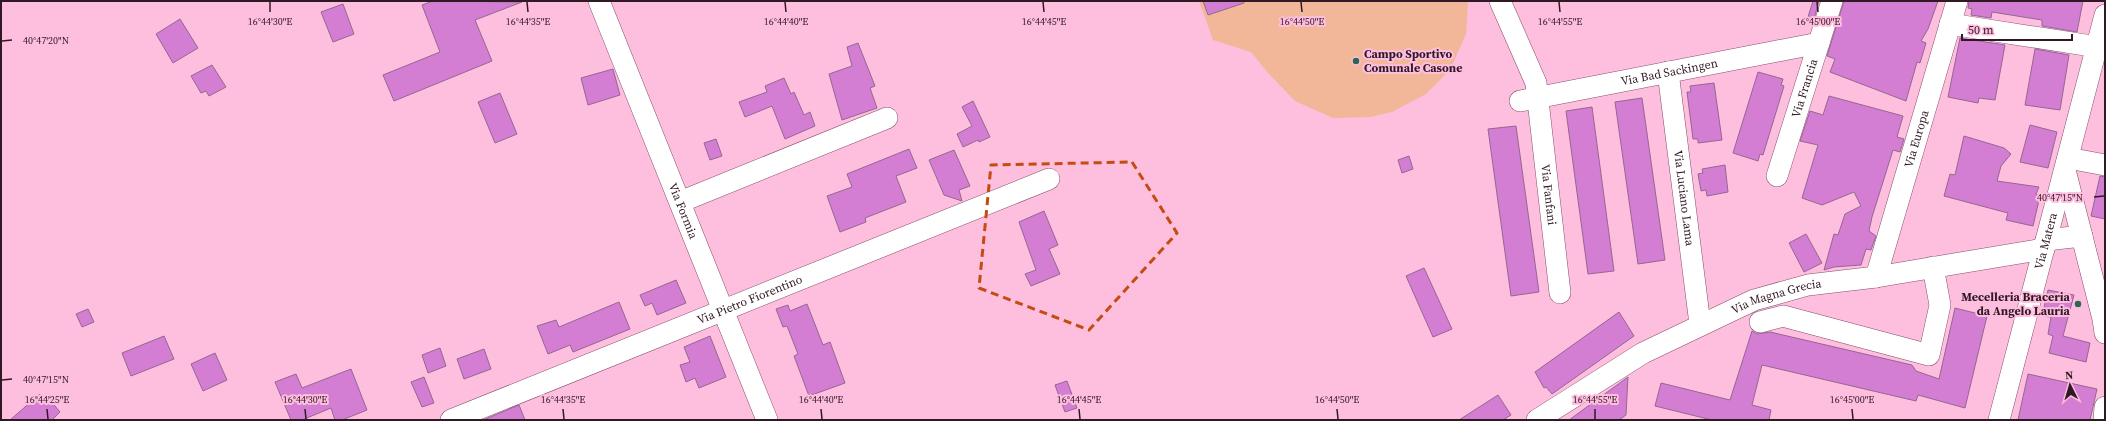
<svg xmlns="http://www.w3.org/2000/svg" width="2106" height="421" font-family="'Source Serif 4',serif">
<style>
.green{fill:#f2b699}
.building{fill:#d37ed2;stroke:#946792}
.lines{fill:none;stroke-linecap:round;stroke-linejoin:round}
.minor-casing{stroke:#854e6b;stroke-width:22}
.minor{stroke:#fff;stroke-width:21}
.marked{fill:none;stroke:#c34c11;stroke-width:3;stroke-dasharray:8 5;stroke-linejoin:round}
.ticks{fill:none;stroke:#301925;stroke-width:1.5}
.poi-dot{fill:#2b6752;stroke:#febede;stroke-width:1.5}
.labels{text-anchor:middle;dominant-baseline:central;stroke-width:4;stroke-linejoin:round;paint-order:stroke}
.poi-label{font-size:12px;font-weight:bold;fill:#301925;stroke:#febede;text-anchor:start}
.street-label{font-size:12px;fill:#301925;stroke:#febede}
.ticks-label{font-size:10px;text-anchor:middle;fill:#301925;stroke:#febede;stroke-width:4;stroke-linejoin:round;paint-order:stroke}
</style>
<rect width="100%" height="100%" fill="#febede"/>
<path class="green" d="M1199,1h269l-2,33 -16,36 -24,24 -34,18 -22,5 -37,1 -38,-17 -27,-28 -17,-21 -38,-12z"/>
<path class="building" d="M433,1l89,1 -47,18 17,41 -98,40 -11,-26 57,-23 -18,-47z
M1203,1h41v2l-36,12z
M1813,1h6l-5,18 -6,-2z
M1844,1h94l-10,28 -7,12 5,2 -6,20 -3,-1 -11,39 -76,-29 5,-13 -8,-3z
M1969,1h114l-6,31 -35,-6v-6l-50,-8 -1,6 -20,-3 1,-6 -4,-1z
M343,4l11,30 -21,8 -12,-30z
M180,19l18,29 -25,15 -17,-29z
M1960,38l45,7 -10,55 -16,-2 -1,5 -30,-6z
M858,43l17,43 -5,2 7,20 -35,12 -13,-46 23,-8 -5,-19z
M2035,49l34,6 -9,55 -35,-5z
M212,65l14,22 -17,9 -3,-5 -5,2 -10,-17z
M613,69l7,26 -32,10 -7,-27z
M1758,72l25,7 -2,6 3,1 -21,69 -3,-1 -2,7 -25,-8z
M784,78l7,16 3,-2 10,23 6,-3 5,14 -30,13 -13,-33 -27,11 -6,-15 28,-10 -2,-6z
M1714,83l8,57 -24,3v-4h-5l-6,-47h4l-1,-6z
M500,93l17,41 -22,9 -17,-41z
M1829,96l74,20 -6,21 7,2 -4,13 -7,-2 -21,67 -3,14 7,5 -5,14 -5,-1 -5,16 -27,2 -10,3 10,-36 4,1 7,-21 16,-8 -7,-14 -32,13 -20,-7 16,-53 -18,-4 10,-30 13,4z
M1642,98l23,162 -27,4 -23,-162z
M973,101l17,36 -11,5 -1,-2 -15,7 -6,-13 15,-8 -10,-19z
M1592,107l22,164 -26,3 -22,-163z
M2030,125l27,7 -9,36 -28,-6z
M1516,126l23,166 -28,4 -23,-167z
M1964,136l40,12 7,6 -10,12 -4,15 42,6 -3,7 4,2 -7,30 -27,-6 2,-7 -64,-17 6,-22 5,1z
M716,139l6,17 -12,4 -6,-17z
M909,149l8,19 -21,8 10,26 -41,16 1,4 -26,10 -13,-36 25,-9 -5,-13z
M954,150l16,36 -11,4 3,11 -18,-6 -15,-35z
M1409,156l4,13 -11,4 -4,-13z
M1725,165l3,27 -21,4 -1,-6 -5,1 -3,-17 5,-1 -1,-4z
M2100,176l5,1v42l-14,-3z
M1044,211l14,34 -9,4 11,25 -29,12 -6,-12 11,-4 -17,-48z
M1806,234l16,29 -18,9 -15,-29z
M1424,268l28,61 -19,8 -27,-61z
M676,280l10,23 -29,12 -5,-12 -7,3 -5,-11z
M2048,290l26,5 -11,41 27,7 -4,19 -37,-9 4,-17 -5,-2 3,-17 -9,-1z
M619,302l11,27 -57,23 -3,-7 -22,9 -11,-28 19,-6 3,7z
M807,304l16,41 7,-3 15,41 -36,13 -15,-40 4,-2 -11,-28 -4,1 -7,-18 12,-4 2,6z
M1955,308l32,8 -22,92 -47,-13 -2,6 -154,-36 -10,40 19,5 -2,10h-57l-57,-14 6,-23 69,17 22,-69 5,3 13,-2 142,33 4,6 23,8z
M88,309l6,13 -12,5 -6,-13z
M1619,312l15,24 -82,58 -6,-7 -2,1 -9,-16z
M164,336l10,23 -43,17 -9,-23z
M710,336l16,41 -27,11 -4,-10 -9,4 -6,-17 10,-3 -6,-15z
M440,348l6,18 -18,7 -6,-18z
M484,349l7,20 -27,10 -7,-20z
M215,353l12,27 -24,11 -12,-27z
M351,369l16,41 -25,10h-7l-4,-12 -29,12h-11l-16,-38 21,-8 6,14z
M2028,374l69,15 -7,31h-72z
M424,377l10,26 -12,4 -11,-25z
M1628,377l-2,38 -7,5h-50z
M1067,381l10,27 -12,4 -10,-27z
M40,394l7,9 3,-3 10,12 -8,8h-42z
M1498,395l13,20 -8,5h-44z
M519,405l6,15h-42z"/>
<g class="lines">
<g class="minor-casing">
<g id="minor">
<path id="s1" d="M599,1l168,419"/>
<path id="s2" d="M1500,1l36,82 24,210"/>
<path d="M1950,24l148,23"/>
<path id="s3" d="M1668,72l32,252"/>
<path id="s4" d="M1520,101l299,-58"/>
<path d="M2068,158l37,7"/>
<path d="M2065,170l38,149 2,14"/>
<path id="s5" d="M1777,176l55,-175"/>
<path d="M680,202l207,-84"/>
<path d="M2046,240l36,-4"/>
<path id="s6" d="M1876,277l81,-276"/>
<path d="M1760,322l23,-6 146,39 11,-50 -7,-38"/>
<path id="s7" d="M451,420l598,-241"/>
<path id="s8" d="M1537,420l106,-67 111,-53 54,-15 68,-8 168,-28"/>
<path id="s9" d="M1999,420l106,-405"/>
<path d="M2104,420l1,-13"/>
</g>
</g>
<use href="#minor" class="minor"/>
</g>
<path class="marked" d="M1132,162l45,71 -88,97 -110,-42 12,-123z"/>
<path class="ticks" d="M270,2v10M527,2l1,10M785,2l1,10M1043,2l1,10M1301,2l1,10M1559,2l1,10M1817,2l1,10M2,41l10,-1M2094,197l10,-1M2,380l10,-1M47,409l1,10M305,409l1,10M563,409l1,10M821,409l1,10M1079,409l1,10M1337,409l1,10M1595,409v10M1852,409l1,10"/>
<g class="poi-dot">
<circle cx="1356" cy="61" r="4"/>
<circle cx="2078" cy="304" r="4"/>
</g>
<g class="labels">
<g class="poi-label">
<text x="1364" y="54">Campo Sportivo<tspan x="1364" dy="14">Comunale Casone</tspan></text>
<text x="2070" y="297" text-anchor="end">Mecelleria Braceria<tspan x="2070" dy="14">da Angelo Lauria</tspan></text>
</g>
<g class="street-label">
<text stroke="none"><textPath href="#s4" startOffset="152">Via Bad Sackingen</textPath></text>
<text stroke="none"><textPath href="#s5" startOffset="92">Via Francia</textPath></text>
<text stroke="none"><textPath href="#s6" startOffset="144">Via Europa</textPath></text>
<text stroke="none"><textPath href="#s2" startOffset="202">Via Fanfani</textPath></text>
<text stroke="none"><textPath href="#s3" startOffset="127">Via Luciano Lama</textPath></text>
<text stroke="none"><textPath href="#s1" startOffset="226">Via Formia</textPath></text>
<text stroke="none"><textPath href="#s9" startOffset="185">Via Matera</textPath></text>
<text stroke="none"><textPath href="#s8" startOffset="271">Via Magna Grecia</textPath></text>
<text stroke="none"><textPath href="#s7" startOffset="322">Via Pietro Fiorentino</textPath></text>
</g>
</g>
<g class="ticks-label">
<text x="270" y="25">16°44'30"E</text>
<text x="528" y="25">16°44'35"E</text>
<text x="786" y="25">16°44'40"E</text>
<text x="1044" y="25">16°44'45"E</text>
<text x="1302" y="25">16°44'50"E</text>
<text x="1560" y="25">16°44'55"E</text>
<text x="1818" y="25">16°45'00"E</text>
<text x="46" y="44">40°47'20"N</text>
<text x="2060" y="201">40°47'15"N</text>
<text x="46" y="383">40°47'15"N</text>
<text x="47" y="403">16°44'25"E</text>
<text x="305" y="403">16°44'30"E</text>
<text x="563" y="403">16°44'35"E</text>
<text x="821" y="403">16°44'40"E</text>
<text x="1079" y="403">16°44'45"E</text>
<text x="1337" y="403">16°44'50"E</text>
<text x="1595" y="403">16°44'55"E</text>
<text x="1852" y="403">16°45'00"E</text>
</g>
<rect width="2106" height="421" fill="none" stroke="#301925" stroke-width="4"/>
<g transform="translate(2070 385) rotate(355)" stroke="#febede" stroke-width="3" paint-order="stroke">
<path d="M0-3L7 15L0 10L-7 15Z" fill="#301925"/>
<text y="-6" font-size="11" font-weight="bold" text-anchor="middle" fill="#301925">N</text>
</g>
<path d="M1962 34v6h110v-6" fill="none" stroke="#301925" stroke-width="2"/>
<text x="1968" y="34" font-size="12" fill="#301925" stroke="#febede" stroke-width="3" paint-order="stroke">50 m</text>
</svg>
